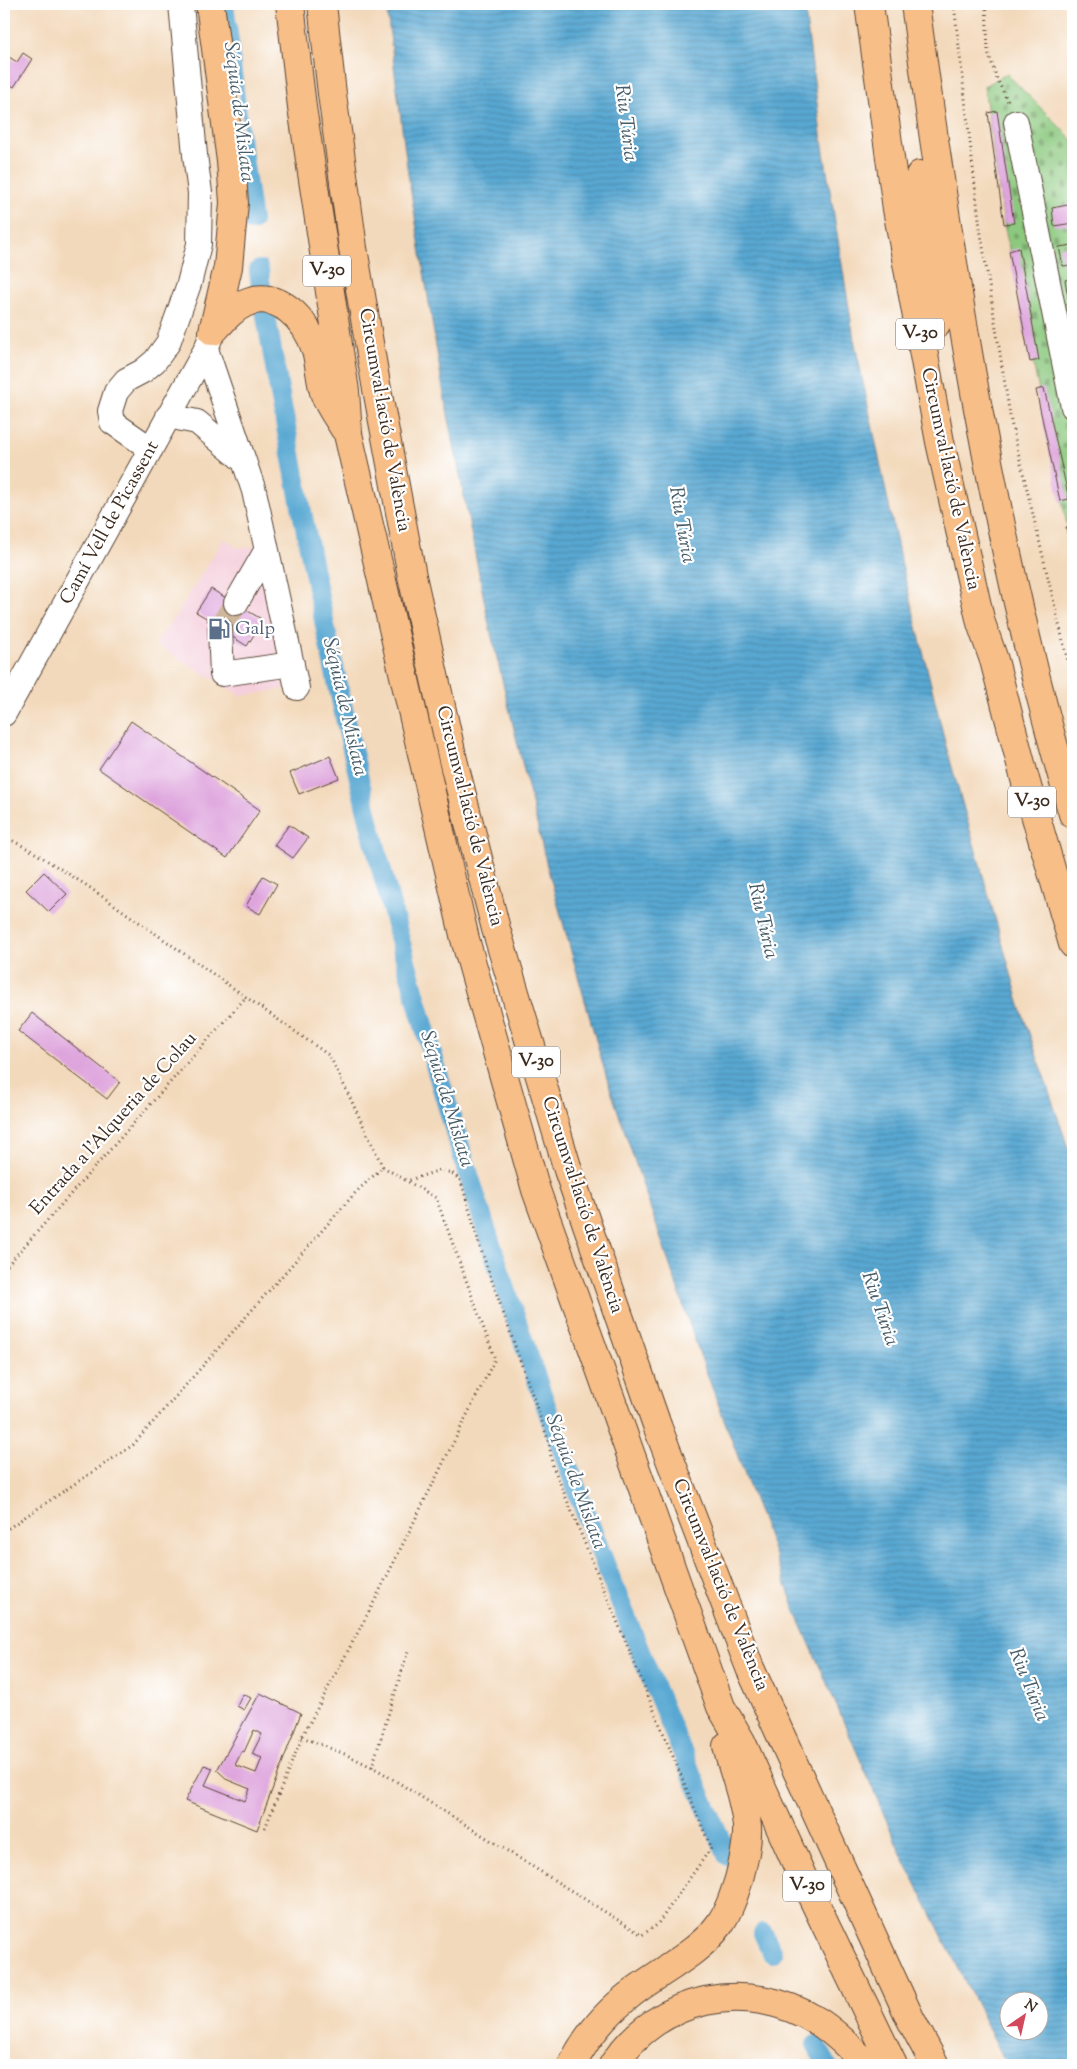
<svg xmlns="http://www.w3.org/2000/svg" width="1077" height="2069" font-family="'Sorts Mill Goudy',serif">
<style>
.built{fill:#f5cfdb}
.cemetery{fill:url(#cemetery-stones);stroke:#647a4e}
.water{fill:url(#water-rules);stroke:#4a6978;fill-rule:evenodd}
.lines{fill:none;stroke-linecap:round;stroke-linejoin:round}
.stream{stroke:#59a8d3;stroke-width:5.5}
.canal{stroke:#59a8d3;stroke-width:20}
.building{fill:#dea4dd;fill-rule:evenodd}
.minor-tunnel{stroke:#ceb69c;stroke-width:24;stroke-dasharray:24 12;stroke-linecap:butt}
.minor-casing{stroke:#574436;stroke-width:26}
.highway-casing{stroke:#574436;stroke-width:30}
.path{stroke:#574436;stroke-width:3;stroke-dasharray:1 4;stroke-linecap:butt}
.minor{stroke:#fff;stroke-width:24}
.highway{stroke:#f7be88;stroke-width:28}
.labels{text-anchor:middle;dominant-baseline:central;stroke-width:4.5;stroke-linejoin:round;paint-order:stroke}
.shield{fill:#fff;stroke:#766a62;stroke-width:1}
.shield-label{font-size:18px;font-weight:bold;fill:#3b2a1e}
.street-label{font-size:19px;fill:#3b2a1e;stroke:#fff}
.service-label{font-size:19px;fill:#4e5e75;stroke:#fff;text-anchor:start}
.water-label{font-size:20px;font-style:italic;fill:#475c66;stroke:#fff}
</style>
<defs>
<pattern id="cemetery-stones" width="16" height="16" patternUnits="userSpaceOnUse" patternTransform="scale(1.25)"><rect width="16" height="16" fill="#8cc97f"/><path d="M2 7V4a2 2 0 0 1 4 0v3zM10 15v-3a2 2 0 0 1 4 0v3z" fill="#74a367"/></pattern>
<pattern id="water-rules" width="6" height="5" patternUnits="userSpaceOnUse" patternTransform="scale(1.25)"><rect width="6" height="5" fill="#59a8d3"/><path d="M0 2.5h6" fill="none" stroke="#4b89ab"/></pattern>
</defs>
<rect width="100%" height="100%" fill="#fff"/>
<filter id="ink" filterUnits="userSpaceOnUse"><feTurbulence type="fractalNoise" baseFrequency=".02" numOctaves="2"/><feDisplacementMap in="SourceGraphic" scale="10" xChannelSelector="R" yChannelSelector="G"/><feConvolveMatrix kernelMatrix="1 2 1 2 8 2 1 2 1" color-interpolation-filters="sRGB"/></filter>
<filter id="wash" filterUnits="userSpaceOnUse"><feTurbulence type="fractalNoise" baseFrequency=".0096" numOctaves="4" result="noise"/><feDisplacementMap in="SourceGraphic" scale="20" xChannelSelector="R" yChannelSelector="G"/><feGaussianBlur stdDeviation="1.12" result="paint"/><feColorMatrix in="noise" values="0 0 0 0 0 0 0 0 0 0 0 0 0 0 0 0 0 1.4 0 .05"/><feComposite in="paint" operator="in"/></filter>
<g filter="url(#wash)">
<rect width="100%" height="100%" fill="#f3d9bb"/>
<path class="built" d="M224,538l14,10 18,-2 29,143 -44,7 -86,-52 22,-30z"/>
<path class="cemetery" d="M1007,74l66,66v413l-69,-329 -20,-138z"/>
<path class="water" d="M386,4h418l17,130 33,205 45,214 47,193 76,266 51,150v903h-66l-105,-209 -104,-239 -97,-259 -94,-279 -60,-213 -58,-241 -46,-236 -35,-215zM1010,2002h30v30h-30z"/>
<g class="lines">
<path class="stream" d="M231,4l26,216
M264,263l4,26
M272,314c22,124 43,249 71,372 93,398 220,786 387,1160
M769,1931l9,20
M828,2053l6,12"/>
<path class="canal" d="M224,4l6,45
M242,150l10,71
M259,270l2,18
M265,311c33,187 69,373 116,557 87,338 203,670 347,988
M763,1933l9,20
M816,2045l11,20"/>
</g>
<g id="blocks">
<path class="building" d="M23,53l9,6 -18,28 -10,-6v-27l13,8z
M997,111l17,112 -10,1 -16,-111z
M1073,204v19l-19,3 -2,-18z
M1073,245v20l-10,1 -4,-19z
M1019,248l20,112 -9,2 -21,-111z
M1073,278v40l-1,1 -7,-39z
M1044,388l25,111 -9,2 -24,-111z
M1073,526v32h-1l-6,-31z
M211,589l52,31 -16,26 -40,-25 1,-2 -12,-7z
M131,721l129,89 -33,48 -128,-89z
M330,756l9,22 -40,16 -9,-21z
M289,825l19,13 -15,20 -19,-13z
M44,872l23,22 -18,18 -23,-22z
M263,876l14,8 -17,30 -14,-8z
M32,1013l88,69 -13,17 -89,-68z
M260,1693l41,20 -44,117 -72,-29 19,-36 9,3 -8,17 40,16 5,-12 -22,-9 -11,-10zM254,1730l8,4 -10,20 10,4 -6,15 -21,-8 7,-14 2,1z
M243,1694l8,4 -7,12 -7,-4z"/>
</g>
</g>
<g filter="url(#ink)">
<use href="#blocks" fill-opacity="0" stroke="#574436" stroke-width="1"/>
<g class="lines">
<path class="minor-tunnel" d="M220,629l16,-26"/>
<g class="minor-casing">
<path id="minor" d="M1016,122l57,285
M206,349l38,112
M168,416l29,6 47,39 10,30 43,197
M151,449l-39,-27 -2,-11 6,-19 10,-12 17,-9 12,-10 13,-18 21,-59 10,-40 1,-51 -5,-38 -14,-151
M236,603l30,-52
M220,629l2,45 70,-10
M4,714l202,-365 7,-18"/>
</g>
<g class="highway-casing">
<path id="highway" d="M210,4l21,157 3,42 -6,64 -15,64
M290,4l12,103 43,284 3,43 117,505 71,251 185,517 20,34 61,135 91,189
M322,4l10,90 21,154 23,136 36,192 41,184 43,169 72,241 90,258 92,240 160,350 25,47
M869,4l28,205 43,233 41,181 13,37 32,123 47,161
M915,4c37,272 80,546 158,810
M920,175l16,149
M213,331c10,-11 19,-22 32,-28 33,-15 62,18 71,47 4,14 4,31 9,45 4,11 13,23 19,33
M572,2065c14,-28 35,-53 60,-72 27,-21 68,-41 87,-68 10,-14 15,-30 20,-46 4,-16 9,-35 8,-52 -2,-29 -14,-54 -20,-81
M613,2065c45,-70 135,-87 206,-43 18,12 33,27 48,43"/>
</g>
<path class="path" d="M954,4l26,224 31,194 62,261
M986,4l2,48 9,27 12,25
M4,836l28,15 54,34 244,171 53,111
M4,1269l241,-271
M4,1531l129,-86 223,-253 27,-25
M302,1737l45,18 31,15 264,165 15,-10 54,-77 -159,-384 -3,-22 -69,-195 -19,-66 -9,-8 -12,-3 -33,11
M372,1767l36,-116
M265,1828l37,-91 72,-135 121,-243 -59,-161 -53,-31"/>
<use href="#minor" class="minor"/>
<use href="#highway" class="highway"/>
</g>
</g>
<defs>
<g id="fuel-bare" transform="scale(1.725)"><path d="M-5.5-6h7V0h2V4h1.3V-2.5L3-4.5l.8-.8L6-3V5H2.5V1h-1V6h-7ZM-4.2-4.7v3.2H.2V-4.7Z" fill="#5c6f8a" stroke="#fff" stroke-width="2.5" paint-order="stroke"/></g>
</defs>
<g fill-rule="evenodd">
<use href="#fuel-bare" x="219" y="629"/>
</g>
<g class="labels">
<g class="shield">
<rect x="303" y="255.5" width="48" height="31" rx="4"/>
<rect x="896" y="318.5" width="48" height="31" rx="4"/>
<rect x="1008" y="786.5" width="48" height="31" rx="4"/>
<rect x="512" y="1046.5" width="48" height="31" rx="4"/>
<rect x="783" y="1870.5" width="48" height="31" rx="4"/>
</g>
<g class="shield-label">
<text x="327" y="271">V-30</text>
<text x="920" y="334">V-30</text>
<text x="1032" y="802">V-30</text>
<text x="536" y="1062">V-30</text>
<text x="807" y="1886">V-30</text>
</g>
<g class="street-label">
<text transform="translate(384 420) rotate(80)">Circumval·lació de València</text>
<text transform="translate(950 479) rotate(78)">Circumval·lació de València</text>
<text transform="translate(110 523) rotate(-61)">Camí Vell de Picassent</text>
<text transform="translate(469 816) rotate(76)">Circumval·lació de València</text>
<text transform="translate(114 1124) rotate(-48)">Entrada a l'Alqueria de Colau</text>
<text transform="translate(582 1205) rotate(72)">Circumval·lació de València</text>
<text transform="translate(720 1585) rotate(68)">Circumval·lació de València</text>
</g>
<g class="service-label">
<text x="235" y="629">Galp</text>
</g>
<g class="water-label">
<text transform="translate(238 112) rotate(83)">Séquia de Mislata</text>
<text transform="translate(625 123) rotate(83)">Riu Túria</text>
<text transform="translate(681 525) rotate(80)">Riu Túria</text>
<text transform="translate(344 707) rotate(77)">Séquia de Mislata</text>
<text transform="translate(762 921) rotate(77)">Riu Túria</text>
<text transform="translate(446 1099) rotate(73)">Séquia de Mislata</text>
<text transform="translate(879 1309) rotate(71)">Riu Túria</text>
<text transform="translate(575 1482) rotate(70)">Séquia de Mislata</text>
<text transform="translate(1028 1685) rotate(68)">Riu Túria</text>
</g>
</g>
<rect width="1077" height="2069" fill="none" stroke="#fff" stroke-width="20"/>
<g transform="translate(1024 2016) rotate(34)"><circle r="24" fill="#ffffff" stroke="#b1aaa5"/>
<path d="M0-4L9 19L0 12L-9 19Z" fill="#d1495b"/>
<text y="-8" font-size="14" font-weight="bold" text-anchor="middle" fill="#3b2a1e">N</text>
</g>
</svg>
